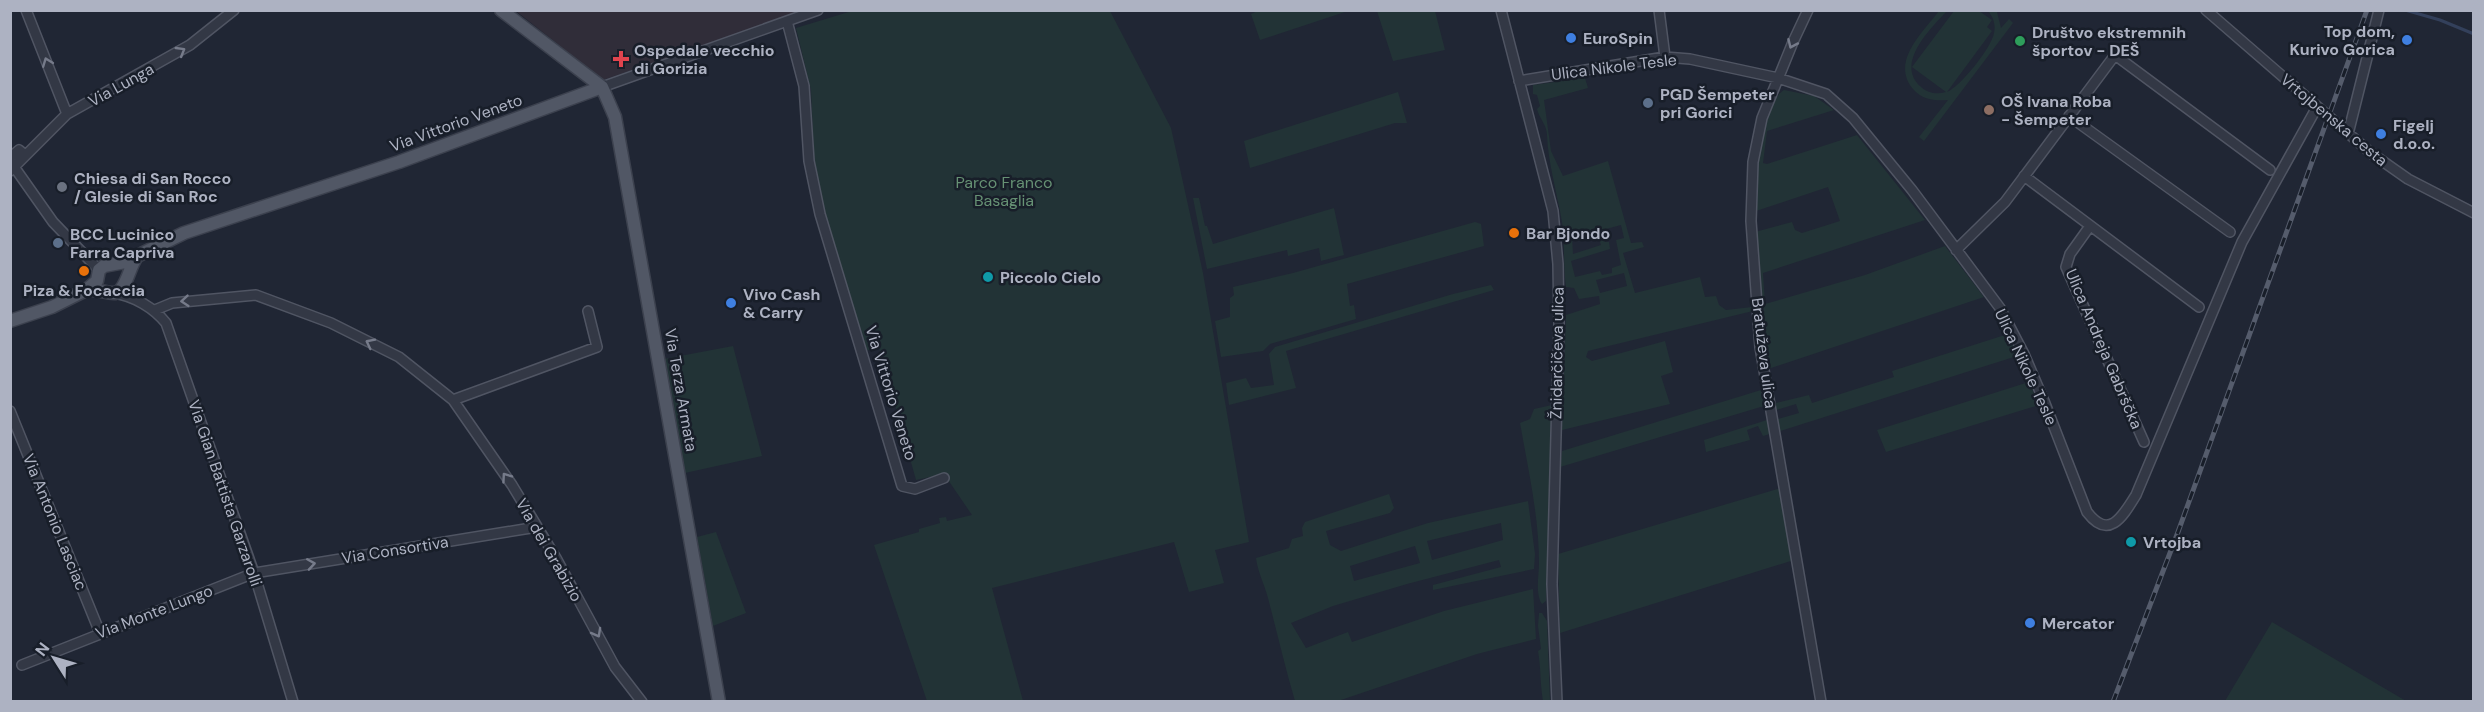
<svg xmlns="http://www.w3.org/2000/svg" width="2484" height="712" font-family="'DM Sans',sans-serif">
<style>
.medical{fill:#302d39}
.green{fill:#223336;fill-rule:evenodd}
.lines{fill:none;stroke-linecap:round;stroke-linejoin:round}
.stream{stroke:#33405b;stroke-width:3}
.minor-casing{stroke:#505563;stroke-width:12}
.major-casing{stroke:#3c414e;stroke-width:15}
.minor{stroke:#333845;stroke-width:9}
.major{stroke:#515765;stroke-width:12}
.rail-casing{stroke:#555c6c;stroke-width:5}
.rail{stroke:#181e29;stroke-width:3;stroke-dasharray:9;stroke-linecap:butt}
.oneway{stroke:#767b8a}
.shop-dot{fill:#3f7fe0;stroke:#181e29;stroke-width:2}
.leisure-dot{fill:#2e9e5b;stroke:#181e29;stroke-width:2}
.health-dot{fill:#e0444e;stroke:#181e29;stroke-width:2}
.service-dot{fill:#5c6f8a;stroke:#181e29;stroke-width:2}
.education-dot{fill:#8d6e63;stroke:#181e29;stroke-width:2}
.worship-dot{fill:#6b7280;stroke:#181e29;stroke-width:2}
.food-dot{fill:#e8710a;stroke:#181e29;stroke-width:2}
.culture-dot{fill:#0f9aa8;stroke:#181e29;stroke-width:2}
.labels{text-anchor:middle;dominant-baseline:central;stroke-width:5;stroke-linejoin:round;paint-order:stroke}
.poi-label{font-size:16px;font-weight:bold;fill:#adb2c2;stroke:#181e29;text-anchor:start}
.street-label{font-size:16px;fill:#adb2c2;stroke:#181e29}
.park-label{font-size:16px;fill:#669174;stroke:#181e29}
</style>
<rect width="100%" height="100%" fill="#202634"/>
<path class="medical" d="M516,11h288l-201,69z"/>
<path class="green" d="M1260,10h88v1l-88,29 -9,-26z
M852,11h258l61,117 32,145 46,269 -34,8 9,33 -35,9 -15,-50 -182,46 31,113h-96l-53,-156 45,-13v-3l21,-6 -1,-5 7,-1 1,4 25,-6 -28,-41 -28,6 -37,-132 -15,3 -49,-173 -4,-88 -15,-62z
M1377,11h58l10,39 -52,11z
M1939,11h8c-16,17 -52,52 -27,75 7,7 17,9 26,6l-34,-25 42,-56h25l13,9 -5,7 5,4 -45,61c13,-5 45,-45 47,-59 2,-9 -1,-16 -6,-22l9,1 4,16 8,-9 4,4 -89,118 -5,-4 29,-37c-13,1 -26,0 -35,-11 -23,-27 10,-57 26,-78z
M1585,78l3,10 -44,12 7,51 12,25 45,-15 23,82 11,-1 2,5 -21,6 12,40 65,-16 5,20 11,-1 3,9 7,5 26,-3 1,4 -165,40 -2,6 6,4 73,-20 8,31 -12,4 9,28 -108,26 4,-115 34,-11 -1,-8 -20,3 -5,-11 -8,-1c-3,-21 -1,-44 -4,-65 -5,-30 -14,-59 -15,-87 0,-10 -8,-17 -10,-26l3,-3 -3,-11 -4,-1v-9zM1621,225l3,13 -8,2 5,25 -9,3v5l-10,2 -2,-4 -25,6 -4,-16 39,-12 -1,-7h-4l-3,-12zM1596,229l5,16 -28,9 -1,-17zM1624,273l3,13 -27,7 -4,-13z
M1784,90l30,6 20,14 -67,21 -4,32 4,1 90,-29 68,85 -162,53 2,31 100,-29 80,-29 39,51 -219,73 -10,-138 37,-10 3,8 7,3 38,-12 -12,-34 -72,24c-1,-27 4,-106 28,-121z
M1398,92l9,31h-12l-145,45 -6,-27z
M1193,198h6l6,28h2l6,18 121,-36 10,47 -23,6 -2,-13 -31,8 -1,-6 -80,19z
M1475,222l6,2 3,22 -137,38 3,22 4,-1 2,14 -86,25 -7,7 -42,6 -6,-36 15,-4v-19l4,-3 -1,-8 60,-14z
M1491,285l3,5 -208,61 10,37 -67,17 -3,-22 20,-5 5,10 23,-3 -5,-31 6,-7 178,-53z
M2008,334l9,22 -240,76 -3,-12 25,-7 -3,-9 -23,7 -1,-7 37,-9 3,8 82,-26 -2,-6z
M733,346l29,110 -77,17 -21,-114z
M2029,382l10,23 -153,47 -9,-22z
M1761,390l3,16 -204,61 2,-16z
M1552,405l-6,196 -4,3c-7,-10 -3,-29 -3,-41 0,-47 -11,-94 -19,-140l10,-4 4,-10z
M1767,420l3,14 -7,2 -5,-10 -11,4 3,10 -44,12 -2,-12z
M1781,488l13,72 -234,73 -2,-79z
M1389,494l5,14 -4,5 -64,18 4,14 11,6 87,-28 100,-22 7,53 -1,15 -101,21v-5l68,-18 -2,-7 -92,24 -74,22 -42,17 15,25 42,-16 4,10 92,-31 89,-22 3,50 -59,15 -139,47h-43c-10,-34 -18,-69 -27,-103 -4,-15 -10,-25 -12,-40l33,-10 3,-9 11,-3 -1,-8 3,-6zM1501,523l2,17 -71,20 -5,-19zM1415,546l5,17 -66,18 -4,-15z
M716,532l30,81 -33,13 -16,-89z
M1539,613h3l5,8 3,80h-7c-3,-16 -2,-33 -5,-50l3,-2 -3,-23z
M2272,622l134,79h-181z"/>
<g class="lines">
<path class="stream" d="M2405,10l35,10 34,14"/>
<g class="minor-casing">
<path id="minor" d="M26,10l41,104
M1501,10l52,201 5,53 1,60 -7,260 5,118
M1659,10l6,47
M1808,10l-15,32 -31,76 -9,44 -2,59 9,126 61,355
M2206,10l165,143 37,26 66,34
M787,21l17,65 5,75 11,53 82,272 13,3 29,-11
M1519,81l146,-24 25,2 88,19 48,16 27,24 59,72 88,118 24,46 20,47 43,111c22,29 36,4 49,-17l106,-253 75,-135
M602,87l216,-77
M2069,116l161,116
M2348,134l31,-124
M12,156l7,-6 5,4
M10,161l43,61 46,48
M10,171l57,-57 123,-69 44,-35
M2024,176l175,131
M2090,226l-20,28 -4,13 78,175
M1956,250l49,-48 110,-147 155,115
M114,293c20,3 40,15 52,30l88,250 39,129
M155,310l17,-7 84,-8 75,28 68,34 54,43 59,85 44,73 59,109 27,35
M453,400l144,-53 -9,-36
M10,411l90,222
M22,665l232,-92 283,-46"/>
</g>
<g class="major-casing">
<path id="major" d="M501,10l101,77 13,30 104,585
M86,290c11,-2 21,4 29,3 11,-2 14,-25 21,-35
M10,321l42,-14 34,-17 11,-9 2,-11 5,-4 21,-4 59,-29 215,-71 203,-75"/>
</g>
<use href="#minor" class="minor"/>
<use href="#major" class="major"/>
<g class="rail-casing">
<path id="rail" d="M2113,702l65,-170 189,-522"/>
</g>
<use href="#rail" class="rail"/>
</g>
<defs><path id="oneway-chevron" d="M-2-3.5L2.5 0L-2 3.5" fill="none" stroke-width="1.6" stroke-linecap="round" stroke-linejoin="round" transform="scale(1.5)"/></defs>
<g class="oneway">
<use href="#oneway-chevron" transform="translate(1792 44) rotate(114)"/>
<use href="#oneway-chevron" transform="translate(181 51) rotate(-31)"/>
<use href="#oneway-chevron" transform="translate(47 62) rotate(-111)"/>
<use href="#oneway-chevron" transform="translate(185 301) rotate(175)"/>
<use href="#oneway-chevron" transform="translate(370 343) rotate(-153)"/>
<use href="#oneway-chevron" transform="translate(506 477) rotate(-125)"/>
<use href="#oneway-chevron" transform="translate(311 564) rotate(-9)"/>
<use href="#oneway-chevron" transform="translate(597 633) rotate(61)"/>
</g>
<g class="shop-dot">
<circle cx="1571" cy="38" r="6"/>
<circle cx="2407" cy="40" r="6"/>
<circle cx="2381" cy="134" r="6"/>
<circle cx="731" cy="303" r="6"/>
<circle cx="2030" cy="623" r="6"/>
</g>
<circle class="leisure-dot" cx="2020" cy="41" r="6"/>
<path class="health-dot" d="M618 50h6v6h6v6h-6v6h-6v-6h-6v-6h6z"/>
<g class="service-dot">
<circle cx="1648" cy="103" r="6"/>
<circle cx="58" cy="243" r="6"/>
</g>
<circle class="education-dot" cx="1989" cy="110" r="6"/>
<circle class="worship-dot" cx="62" cy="187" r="6"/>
<g class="food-dot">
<circle cx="1514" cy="233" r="6"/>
<circle cx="84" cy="271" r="6"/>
</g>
<g class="culture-dot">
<circle cx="988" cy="277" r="6"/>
<circle cx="2131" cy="542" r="6"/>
</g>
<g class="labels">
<g class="poi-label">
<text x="2395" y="31" text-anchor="end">Top dom,<tspan x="2395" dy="18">Kurivo Gorica</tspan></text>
<text x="2032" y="32">Društvo ekstremnih<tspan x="2032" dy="18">športov - DEŠ</tspan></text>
<text x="1583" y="38">EuroSpin</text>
<text x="634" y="50">Ospedale vecchio<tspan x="634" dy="18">di Gorizia</tspan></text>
<text x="1660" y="94">PGD Šempeter<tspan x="1660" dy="18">pri Gorici</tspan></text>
<text x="2001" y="101">OŠ Ivana Roba<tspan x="2001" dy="18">- Šempeter</tspan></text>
<text x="2393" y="125">Figelj<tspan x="2393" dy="18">d.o.o.</tspan></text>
<text x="74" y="178">Chiesa di San Rocco<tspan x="74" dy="18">/ Glesie di San Roc</tspan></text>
<text x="1526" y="233">Bar Bjondo</text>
<text x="70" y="234">BCC Lucinico<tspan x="70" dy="18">Farra Capriva</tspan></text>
<text x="1000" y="277">Piccolo Cielo</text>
<text x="84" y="290" text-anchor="middle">Piza &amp; Focaccia</text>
<text x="743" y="294">Vivo Cash<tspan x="743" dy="18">&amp; Carry</tspan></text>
<text x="2143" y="542">Vrtojba</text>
<text x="2042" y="623">Mercator</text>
</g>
<g class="street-label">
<text transform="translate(1614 67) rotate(-7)">Ulica Nikole Tesle</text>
<text transform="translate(121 85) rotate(-29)">Via Lunga</text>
<text transform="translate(2334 120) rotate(40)">Vrtojbenska cesta</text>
<text transform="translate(456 123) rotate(-20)">Via Vittorio Veneto</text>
<text transform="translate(2104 349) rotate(67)">Ulica Andreja Gabrščka</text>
<text transform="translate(1557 353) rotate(-89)">Žnidarčičeva ulica</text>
<text transform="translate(1764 353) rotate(83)">Bratuževa ulica</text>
<text transform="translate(2026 367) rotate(65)">Ulica Nikole Tesle</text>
<text transform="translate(681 390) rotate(80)">Via Terza Armata</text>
<text transform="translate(891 393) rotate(73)">Via Vittorio Veneto</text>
<text transform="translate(225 493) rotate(71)">Via Gian Battista Garzarolli</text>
<text transform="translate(55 522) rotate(68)">Via Antonio Lasciac</text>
<text transform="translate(395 550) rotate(-9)">Via Consortiva</text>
<text transform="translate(549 550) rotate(60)">Via dei Grabizio</text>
<text transform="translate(154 612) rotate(-21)">Via Monte Lungo</text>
</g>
<g class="park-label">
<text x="1004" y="182">Parco Franco<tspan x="1004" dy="18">Basaglia</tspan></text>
</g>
</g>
<rect width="2484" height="712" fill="none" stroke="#adb2c2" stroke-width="24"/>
<g transform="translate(54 658) rotate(307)" stroke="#181e29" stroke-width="4.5" paint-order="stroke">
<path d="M0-4.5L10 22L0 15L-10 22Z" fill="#adb2c2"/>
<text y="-9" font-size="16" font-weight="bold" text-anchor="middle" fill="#adb2c2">N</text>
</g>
</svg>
